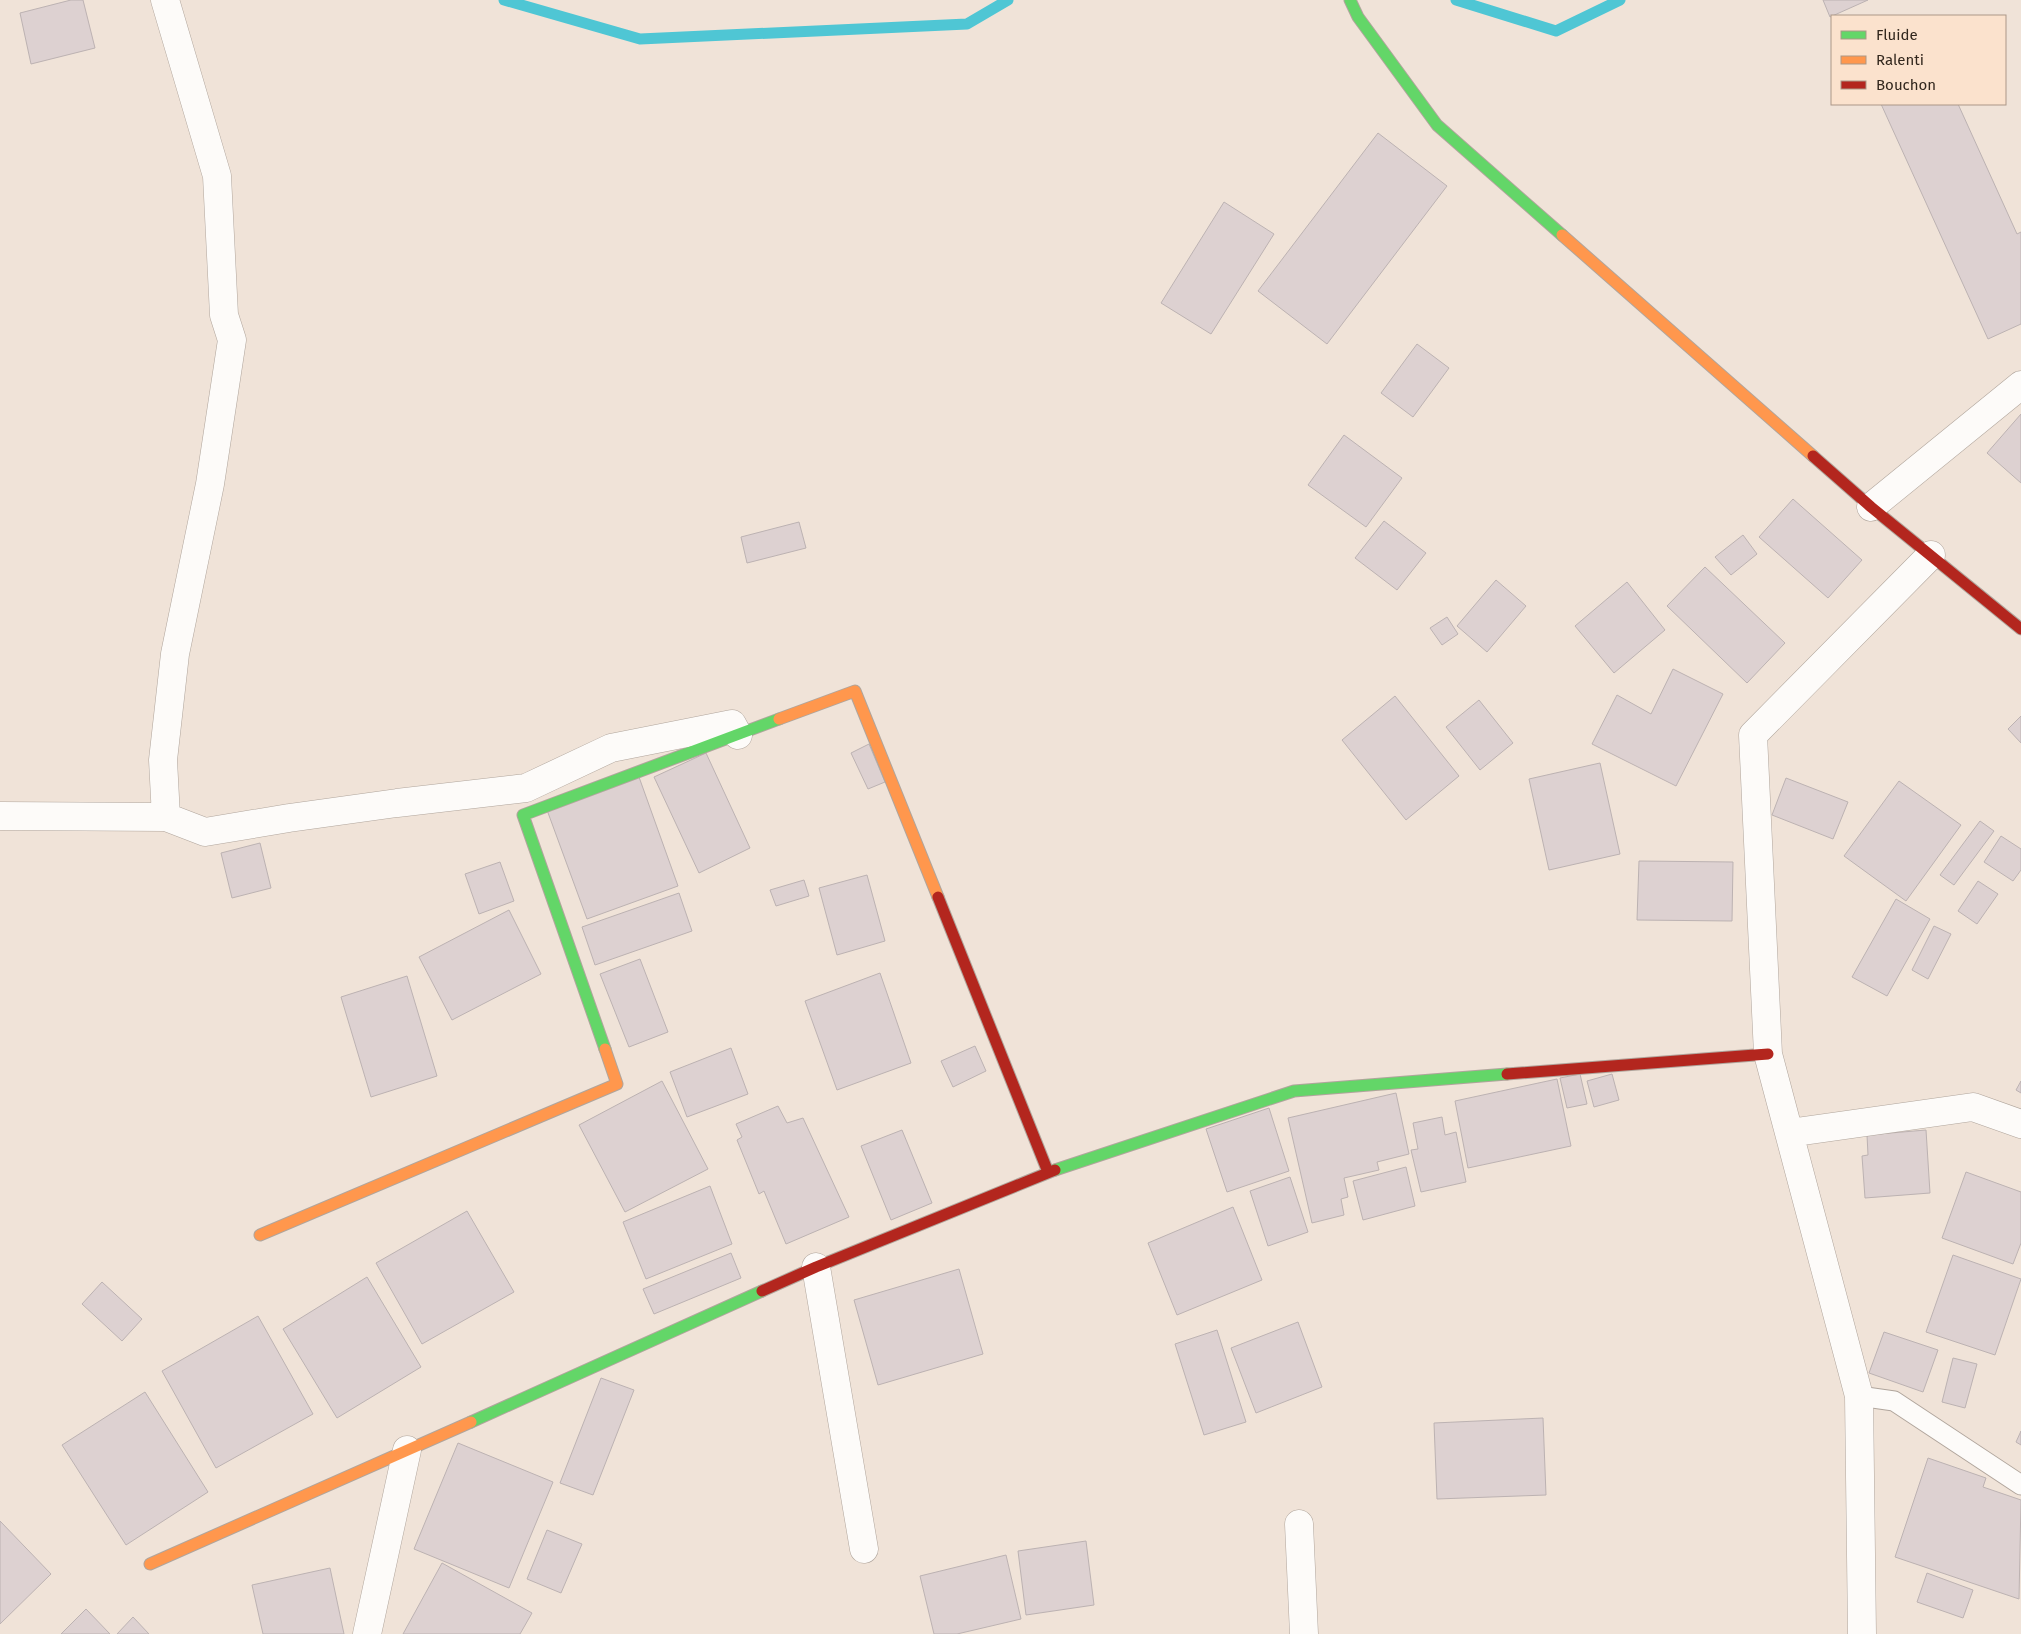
<svg xmlns="http://www.w3.org/2000/svg" width="2021" height="1634" font-family="'Fira Sans',sans-serif">
<style>
.lines{fill:none;stroke-linecap:round;stroke-linejoin:round}
.stream{stroke:#4fc6d4;stroke-width:11}
.building{fill:#ddd1d1;stroke:#bcb2b2}
.lane-casing{stroke:#b0a59c;stroke-width:21}
.street-casing{stroke:#b0a59c;stroke-width:29}
.fast-casing{stroke:#b0a59c;stroke-width:13}
.slow-casing{stroke:#b0a59c;stroke-width:13}
.jam-casing{stroke:#b0a59c;stroke-width:13}
.lane{stroke:#fdfbf9;stroke-width:19}
.street{stroke:#fdfbf9;stroke-width:28}
.fast{stroke:#63d668;stroke-width:11}
.slow{stroke:#ff974d;stroke-width:11}
.jam{stroke:#b3261e;stroke-width:11}
</style>
<rect width="100%" height="100%" fill="#f0e3d8"/>
<g class="lines">
<path class="stream" d="M504,0l136,39 327,-15 41,-24
M1456,0l100,31 64,-31"/>
</g>
<path class="building" d="M71,0h12l12,48 -64,16 -11,-51z
M1823,0h45l-38,17z
M1881,104h77l59,130 4,-2v92l-33,15z
M1378,133l69,53 -120,158 -69,-53z
M1224,202l50,32 -63,100 -50,-31z
M1417,344l32,24 -36,49 -32,-24z
M2021,414v69l-34,-30z
M1344,435l58,43 -36,49 -58,-42z
M1793,499l69,61 -34,38 -69,-61z
M1384,521l42,32 -29,37 -42,-32z
M799,522l7,26 -59,15 -6,-26z
M1743,535l14,19 -26,21 -16,-18z
M1705,567l80,76 -38,40 -80,-77z
M1496,580l30,26 -39,46 -30,-26z
M1627,582l38,48 -51,43 -39,-47z
M1447,617l11,17 -16,11 -12,-17z
M1673,669l50,25 -47,92 -84,-42 25,-49 34,19z
M1395,696l64,80 -53,44 -64,-80z
M1479,700l34,43 -33,27 -34,-43z
M2021,716v27l-13,-14z
M869,744l16,38 -17,7 -17,-36z
M706,753l44,95 -51,25 -45,-96z
M1600,763l20,91 -71,16 -20,-91z
M639,777l39,109 -91,33 -40,-109z
M1786,778l62,24 -15,37 -61,-24z
M1899,781l62,44 -55,76 -62,-45z
M1980,821l14,10 -40,54 -14,-10z
M2001,836l20,13v21l-8,11 -29,-19z
M260,843l11,45 -39,10 -11,-45z
M1639,861l94,1 -1,59 -95,-1z
M500,862l14,39 -35,13 -14,-40z
M867,875l18,66 -48,14 -18,-67z
M804,880l5,16 -33,10 -6,-16z
M1978,881l20,13 -21,30 -19,-13z
M679,893l13,38 -97,34 -13,-38z
M1896,899l34,20 -43,77 -35,-19z
M509,910l32,64 -89,46 -33,-63z
M1934,926l17,8 -23,45 -16,-9z
M640,959l28,73 -39,15 -29,-73z
M880,973l31,90 -74,27 -32,-89z
M407,976l30,100 -66,21 -30,-100z
M975,1046l11,25 -33,16 -12,-26z
M731,1048l17,46 -61,23 -17,-45z
M1580,1074l7,30 -20,4 -7,-30z
M1612,1074l7,26 -25,7 -7,-26z
M1557,1079l14,67 -103,22 -13,-67z
M662,1081l46,88 -83,43 -46,-87z
M2021,1081v12l-5,-3z
M1396,1093l13,61 -32,8 2,8 -35,8 4,19 -7,2 3,16 -32,8 -24,-105z
M778,1106l9,17 16,-5 46,99 -63,27 -22,-53 -5,3 -22,-54 5,-3 -6,-13z
M1269,1108l20,63 -62,21 -21,-63z
M1442,1117l3,18 11,-3 10,50 -45,10 -10,-42 7,-1 -5,-26z
M902,1130l30,73 -41,17 -30,-74z
M1926,1130l4,63 -65,5 -3,-42 6,-1 -1,-20z
M1406,1167l9,39 -52,14 -10,-39z
M1966,1172l55,20v51l-8,21 -71,-26z
M1290,1177l18,55 -40,14 -18,-55z
M710,1186l22,58 -86,35 -23,-57z
M1233,1207l29,73 -85,35 -29,-72z
M467,1211l47,81 -92,52 -46,-81z
M731,1253l10,25 -87,36 -11,-25z
M1953,1255l68,24 -26,76 -69,-23z
M959,1269l24,85 -105,31 -24,-85z
M367,1277l54,90 -84,51 -54,-89z
M102,1282l40,37 -20,22 -40,-37z
M258,1316l55,98 -97,54 -54,-97z
M1298,1322l24,65 -66,26 -25,-65z
M1217,1330l29,92 -42,13 -29,-91z
M1884,1332l54,18 -15,42 -54,-19z
M1953,1358l24,6 -12,44 -23,-6z
M601,1378l33,12 -41,105 -33,-12z
M145,1392l63,100 -82,53 -64,-100z
M1543,1418l3,77 -109,4 -3,-76z
M2021,1431v14l-5,-3z
M458,1443l95,39 -44,106 -95,-39z
M1928,1458l58,20 -3,9 38,13 -2,99 -124,-42z
M0,1521l51,53 -51,50z
M547,1530l35,14 -21,49 -34,-14z
M1086,1541l8,64 -68,10 -8,-64z
M1006,1555l15,64 -64,15h-23l-14,-58z
M442,1563l90,50 -12,21h-117z
M330,1568l14,66h-81l-11,-49z
M1927,1573l46,17 -10,28 -46,-16z
M86,1609l24,25h-49z
M133,1617l16,17h-32z"/>
<g class="lines">
<g class="lane-casing">
<path id="lane" d="M1859,1396l35,5 127,84"/>
</g>
<g class="street-casing">
<path id="street" d="M165,0l52,176 7,139 8,25 -22,144 -35,170 -12,106 3,57
M1871,507l150,-122
M0,816l166,1 39,15 84,-14 108,-15 129,-15 85,-40 121,-24 6,11
M1789,1133l184,-26 48,17
M816,1267l48,282
M1299,1524l5,110
M367,1634l40,-184
M1862,1634l-3,-238 -91,-342 -15,-319 178,-180"/>
</g>
<g class="fast-casing">
<path id="fast" d="M1350,0l8,17 79,108 125,110
M605,1049l-82,-234 256,-96
M1055,1170l239,-79 213,-17
M471,1422l291,-131"/>
</g>
<g class="slow-casing">
<path id="slow" d="M1562,235l251,221
M779,719l76,-28 83,206
M260,1235l357,-151 -12,-35
M150,1564l321,-142"/>
</g>
<g class="jam-casing">
<path id="jam" d="M1813,456l58,51 150,122
M938,897l110,275
M1507,1074l261,-20
M762,1291l54,-24 239,-97"/>
</g>
<use href="#lane" class="lane"/>
<use href="#street" class="street"/>
<use href="#fast" class="fast"/>
<use href="#slow" class="slow"/>
<use href="#jam" class="jam"/>
</g>
<rect x="1831" y="15" width="175" height="90" fill="#fbe2cd" stroke="#ab9787"/>
<rect x="1841" y="31" width="25" height="8" fill="#63d668" stroke="#ab9787"/>
<text x="1876" y="40" font-size="15" fill="#32271d">Fluide</text>
<rect x="1841" y="56" width="25" height="8" fill="#ff974d" stroke="#ab9787"/>
<text x="1876" y="65" font-size="15" fill="#32271d">Ralenti</text>
<rect x="1841" y="81" width="25" height="8" fill="#b3261e" stroke="#ab9787"/>
<text x="1876" y="90" font-size="15" fill="#32271d">Bouchon</text>
</svg>
